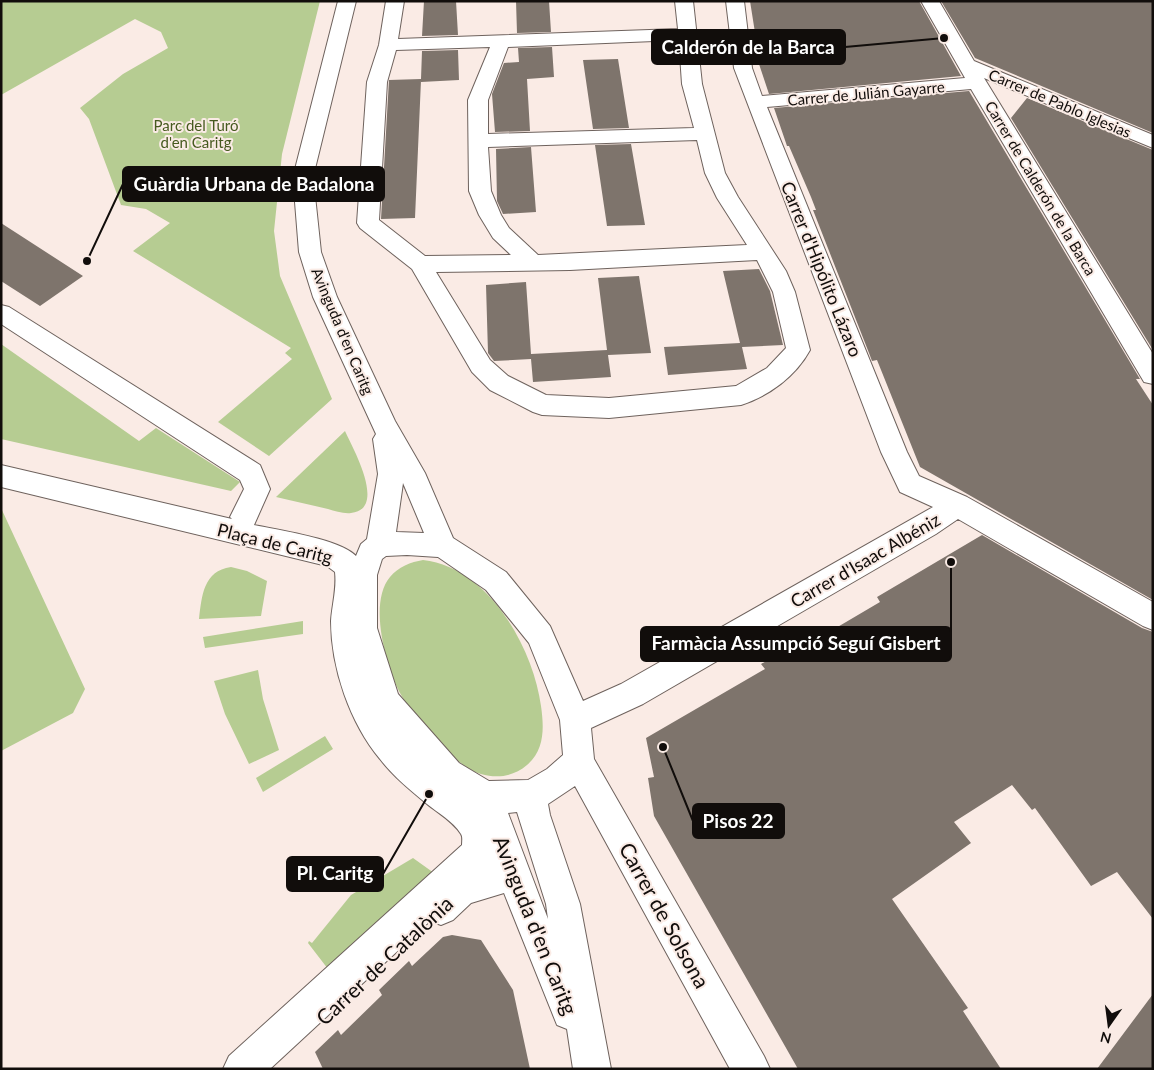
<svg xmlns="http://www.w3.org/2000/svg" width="1154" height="1070" font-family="Lato,sans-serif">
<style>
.green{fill:#b6cc92}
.building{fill:#7e746c}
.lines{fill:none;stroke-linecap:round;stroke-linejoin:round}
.minor-casing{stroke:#6e625d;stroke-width:2}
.minor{fill:#fff;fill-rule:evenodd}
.labels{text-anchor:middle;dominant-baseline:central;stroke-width:4;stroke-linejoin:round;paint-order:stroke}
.far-street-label{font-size:15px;fill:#110d0b;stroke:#faebe5}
.far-park-label{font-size:15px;fill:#465a1f;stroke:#faebe5}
.street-label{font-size:18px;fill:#110d0b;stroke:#faebe5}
.near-street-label{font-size:21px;fill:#110d0b;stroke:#faebe5}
.leader{fill:none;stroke:#110d0b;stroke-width:2}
.callout-dot{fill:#110d0b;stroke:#faebe5;stroke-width:2}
.callout{fill:#110d0b;stroke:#110d0b;stroke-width:2}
.callout-label{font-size:19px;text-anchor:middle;font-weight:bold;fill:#fff}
</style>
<rect width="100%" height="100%" fill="#faebe5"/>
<path class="green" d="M1,1h319l-38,153 -8,77 6,45 52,123 -63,57 -51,-34 74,-63 -7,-6 6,-5 -158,-97 37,-28 -24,-14 -25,-4 -32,-86 -9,-11 43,-34 45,-26 -7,-16 -26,-13 -134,76z
M1,344l138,97 17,-13 84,54 -9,9 -230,-52z
M345,431c7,16 43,78 6,82 -7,1 -16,-2 -23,-4 -17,-4 -35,-8 -52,-12z
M1,508l84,181 -12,24 -72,38z
M423,560c65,7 110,87 118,146 3,21 4,44 -14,59 -13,11 -29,14 -46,9 -25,-6 -69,-58 -81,-81 -14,-27 -32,-90 -10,-116 8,-10 21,-15 33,-17z
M231,567l16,4 20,10 -6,35 -62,3c3,-23 4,-48 32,-52z
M303,621v13l-98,14 -2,-11z
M258,670l5,29 16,51 -30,14 -24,-50 -11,-33z
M325,736l8,13 -70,43 -7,-14z
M413,858l21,15 -106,96 -20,-26 1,-2 3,2 39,-48z"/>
<path class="building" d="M424,1h32l2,34 -36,1z
M516,1h33l2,31 -34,1z
M750,1h169l42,75 -192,18 -10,-30h6l-9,-25z
M941,1h212v132l-178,-75z
M552,47l2,30 -27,2 3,52 -35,1 -3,-38 12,-31 15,-1 -1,-14z
M458,50l1,30 -38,2v-2l-6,138 -34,1 8,-139 32,-1 1,-28z
M618,59l11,69 -36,1 -10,-69z
M969,91l171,288h-4l17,26v195l-233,-133 -43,-107 -5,1 -3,-8 -56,-143h3l-5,-13 -22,-51h-2l-13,-38z
M1027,98l126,52v200l-142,-232z
M631,144l14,81 -38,1 -12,-81z
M531,147l5,65 -33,2 -6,-13 -1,-52z
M1,223l82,53 -43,30 -39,-25z
M759,269l11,22 13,54 -41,2 5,22 -79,6 -4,-28 76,-4 -17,-72z
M639,276l12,77 -43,2 3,22 -78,5 -2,-23 -37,2 -6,-8 -2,-68 40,-3 5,72 76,-4 -9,-72z
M982,535l160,93 11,4v287l-36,-47 -26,14 -56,-78 -3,2 -20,-25 -58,37 17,21 -79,56 76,109 -5,3 38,58h-203l-144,-253 -6,-38 6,-1 -8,-39 119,-69 -4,-5 25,-14 4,5 90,-53 -3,-5z
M452,935l29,5 32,50 17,79h-207l-8,-17 23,-22 3,5 41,-40 -3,-5 30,-29 3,5 31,-29z
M1153,994v75h-56z"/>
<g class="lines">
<g class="minor-casing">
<path id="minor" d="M338,1h18l-43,176 8,75 16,45 58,124 30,52 28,65 53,34 44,54 33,75 38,-17 312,-177 -33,-15 -19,-40 -147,-384 -8,-67h18l8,67 10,28 203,-18 -44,-77h18l35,60 179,74v13l-169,-70 169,276v30l-9,-2 -173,-293 -204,18 140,345 12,24 48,21 186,105v28l-10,-4 -185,-107 -22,15 -293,170 -52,24 3,31 170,297 6,13h-40l-155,-283 -27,18 2,11 30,89 31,165h-38l-6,-40 -10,-4 -53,-132 -33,10 -18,17 -12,5 -11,-4 -160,148h-47l6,-13 233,-211c0,-4 1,-8 -1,-11 -8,-13 -23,-21 -34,-30 -17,-14 -34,-28 -47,-45 -30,-36 -49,-91 -49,-138 1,-16 6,-32 4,-49l-8,-6 -326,-79v-22l231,54 -2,-2 14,-28 -4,-9 -239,-156v-19l8,2 251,158 10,24 -16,36c24,5 86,14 102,31l5,-12 6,-5 11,-65 -5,-35 3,-5 -63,-137 -14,-45 -6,-75zM403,483l21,50 -28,-1zM407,555l31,2 48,33 43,53 31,77 3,35 -16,14 -19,11 -39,1 -30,-18 -61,-69 -21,-66v-53l5,-16 4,-3zM517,812l29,92 2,15 -40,-106z
M386,1h18l-6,38 280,-10 -3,-28h18l9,83 23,89 13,24 48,74 9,21 15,58c-14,26 -41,46 -69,55l-132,13 -67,-3 -9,-3 -43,-22 -18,-18 -60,-103 -52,-41 -3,-5 10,-141 12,-37zM679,40l3,44 12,44 -206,6v-34l20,-53zM490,47l-22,53 1,91 10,24 14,23 18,17 -86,1 -46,-36 8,-138 9,-32zM697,140l8,33 12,25 30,47 -209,10 -29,-27 -8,-13 -10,-24 -3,-44zM757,260l16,32 13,56 -19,20 -31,18 -127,12 -63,-3 -38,-19 -18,-16 -54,-88 134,-2z"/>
</g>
<use href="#minor" class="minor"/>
</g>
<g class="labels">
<g class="far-street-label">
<text transform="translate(866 93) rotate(-5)">Carrer de Julián Gayarre</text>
<text transform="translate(1060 103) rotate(23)">Carrer de Pablo Iglesias</text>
<text transform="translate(1041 188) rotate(59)">Carrer de Calderón de la Barca</text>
<text transform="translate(343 331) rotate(67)">Avinguda d'en Caritg</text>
</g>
<g class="far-park-label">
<text x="196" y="125">Parc del Turó<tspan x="196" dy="17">d'en Caritg</tspan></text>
</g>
<g class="street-label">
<text transform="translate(822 269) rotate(68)">Carrer d'Hipólito Lázaro</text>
<text transform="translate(275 543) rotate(14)">Plaça de Caritg</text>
<text transform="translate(865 560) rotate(-30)">Carrer d'Isaac Albéniz</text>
</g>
<g class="near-street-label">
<text transform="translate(665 915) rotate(61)">Carrer de Solsona</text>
<text transform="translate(536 925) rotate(68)">Avinguda d'en Caritg</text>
<text transform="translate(384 960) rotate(-43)">Carrer de Catalònia</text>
</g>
</g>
<path class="leader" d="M944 38L845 47M87 261L123 184M951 562L951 644M663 747L693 821M429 794L383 874"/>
<g class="callout-dot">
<circle cx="944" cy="38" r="5"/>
<circle cx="87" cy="261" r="5"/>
<circle cx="951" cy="562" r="5"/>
<circle cx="663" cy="747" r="5"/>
<circle cx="429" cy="794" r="5"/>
</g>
<g class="callout">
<rect x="652" y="30" width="193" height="34" rx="5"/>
<rect x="123" y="167" width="261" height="34" rx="5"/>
<rect x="641" y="627" width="310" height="34" rx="5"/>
<rect x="693" y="804" width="91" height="34" rx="5"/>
<rect x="287" y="857" width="96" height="34" rx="5"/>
</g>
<g class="callout-label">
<text x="748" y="54">Calderón de la Barca</text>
<text x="254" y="191">Guàrdia Urbana de Badalona</text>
<text x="796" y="650">Farmàcia Assumpció Seguí Gisbert</text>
<text x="738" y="828">Pisos 22</text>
<text x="335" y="880">Pl. Caritg</text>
</g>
<rect width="1154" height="1070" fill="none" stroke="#110d0b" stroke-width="5"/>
<g transform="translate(1109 1025) rotate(194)" stroke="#faebe5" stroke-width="4" paint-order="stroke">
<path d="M0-4L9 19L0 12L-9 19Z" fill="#110d0b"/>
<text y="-8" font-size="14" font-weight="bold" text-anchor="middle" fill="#110d0b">N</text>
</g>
</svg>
